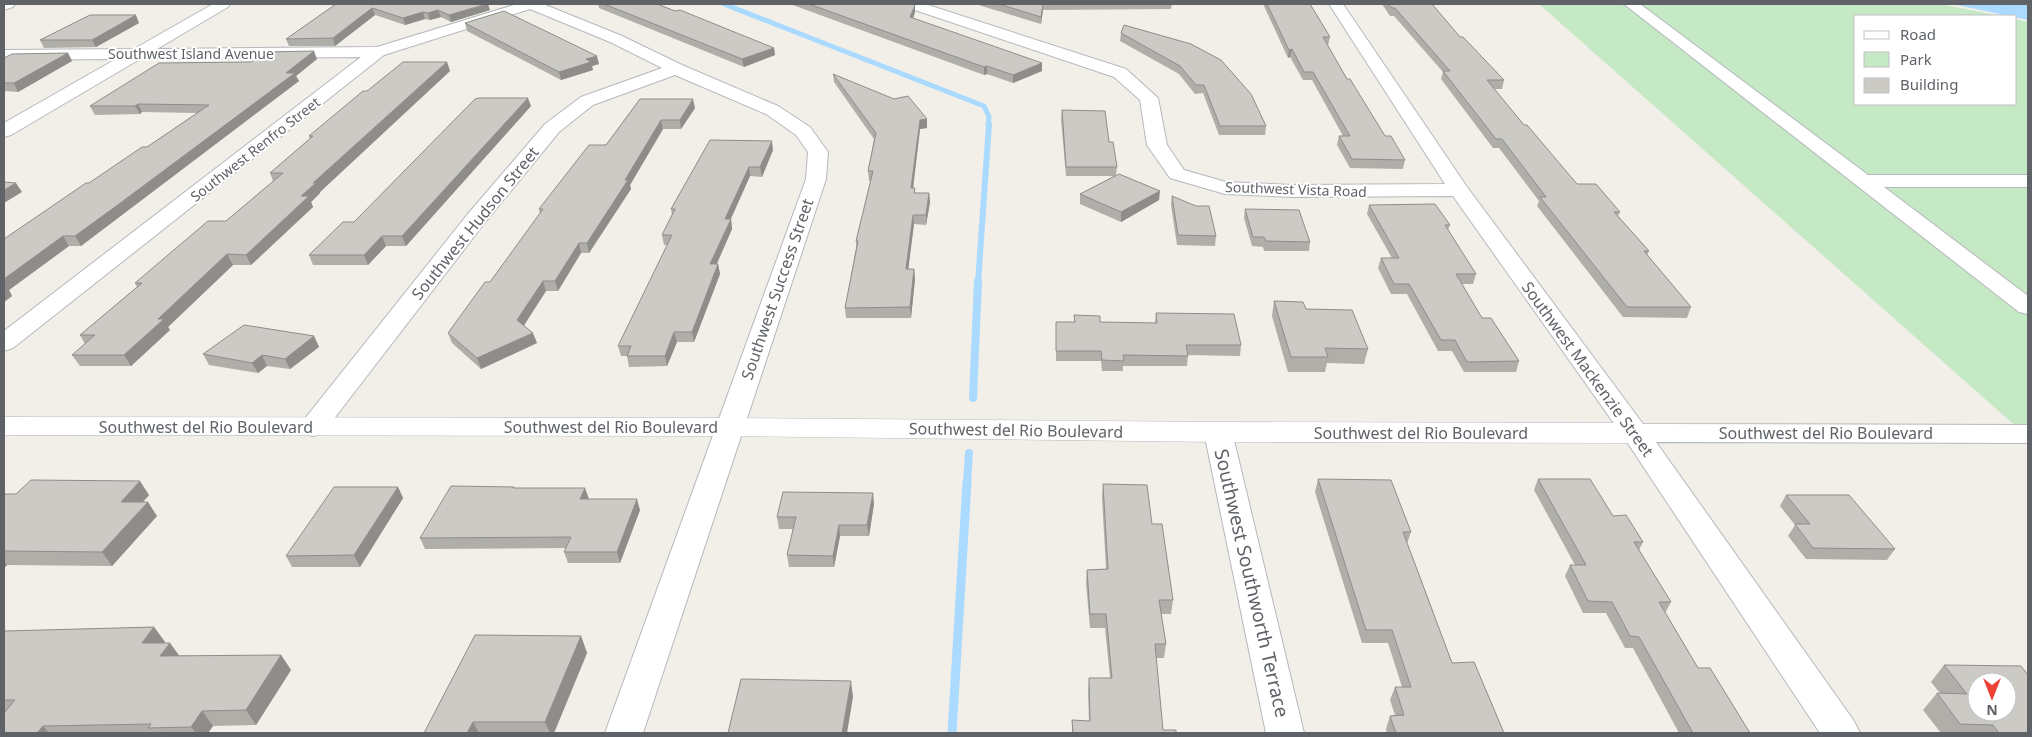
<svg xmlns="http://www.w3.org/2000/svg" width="2032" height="737" font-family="'Noto Sans',sans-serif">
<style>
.green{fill:#c5e8c5}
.water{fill:#aadaff}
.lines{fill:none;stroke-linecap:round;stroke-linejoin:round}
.stream-far3{stroke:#aadaff;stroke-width:5}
.stream-far2{stroke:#aadaff;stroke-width:6}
.stream-far1{stroke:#aadaff;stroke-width:8}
.stream{stroke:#aadaff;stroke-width:9}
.minor-casing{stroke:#b5b8bc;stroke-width:2}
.tertiary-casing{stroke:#b5b8bc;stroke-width:1}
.minor{fill:#fff;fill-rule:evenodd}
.tertiary{fill:#fff;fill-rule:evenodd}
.wall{fill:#afaea9}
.shaded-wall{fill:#8f8d8a}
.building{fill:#cccac5;stroke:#8f8d8a;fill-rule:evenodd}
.labels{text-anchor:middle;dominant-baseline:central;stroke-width:4;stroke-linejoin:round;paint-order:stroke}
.far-street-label{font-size:14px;fill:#5f6368;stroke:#fff}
.street-label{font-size:16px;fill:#5f6368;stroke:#fff}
.near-street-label{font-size:19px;fill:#5f6368;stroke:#fff}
</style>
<rect width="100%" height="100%" fill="#f1efe8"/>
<path class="green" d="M1539,4h401l61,12h-145v88h160v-85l12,3v415z"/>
<path class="water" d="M1952,4h76v16z"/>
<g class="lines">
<path class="stream-far3" d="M724,4l260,102 5,11 -1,8"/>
<path class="stream-far2" d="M978,283l11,-159"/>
<path class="stream-far1" d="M973,398l5,-117
M967,483l2,-30"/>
<path class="stream" d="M952,733l15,-251"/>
<g class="minor-casing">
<path id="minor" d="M4,4h11l-2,3 -9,3z
M213,4h17l-2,3 -71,42 220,-2 140,-43h26l79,32 60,29 96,41 32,21 18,25 -2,27 -183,554h-38l201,-554 2,-27 -12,-17 -30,-21 -91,-39 -82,30 -34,27 -76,93 -160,208 -10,3 -10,-3 -4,-6 4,-6 164,-206 78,-91 36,-27 81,-29 -52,-26 -80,-33 -146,46 -371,293 -9,3v-20l357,-274 -221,2 -129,76 -7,2v-14l112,-64 -112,1v-10l130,-1z
M904,4h21l201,65 32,29 9,47 17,25 42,12 67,3 152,-1 -116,-180h14l124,183 176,237 385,1v18l-372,-1 198,279 6,12h-40l-195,-294 -172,-243 -160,1 -68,-3 -55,-16 -23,-33 -7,-45 -26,-23 -208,-70z
M1624,4h16l228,171h160v12h-144l144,109v18l-9,-2z
M1218,423l10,3 4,6 72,301h-38l-62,-301 4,-6z"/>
</g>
<g class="tertiary-casing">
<path id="tertiary" d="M4,417l725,1 489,4 417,1 10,3 5,7 -5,7 -10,3 -417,-1 -489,-6 -725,-1z"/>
</g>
<use href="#minor" class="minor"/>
<use href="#tertiary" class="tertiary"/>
</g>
<path class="wall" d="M336,4l154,6 -39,12 -10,-5 -11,3 -5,-1 -20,6 -30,-10 -40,31h-46l-3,-7z
M598,4h59l117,44 1,7 -31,12 -145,-59z
M790,4h122l3,1v7l-2,6 129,53 -29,12 -26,-9 -3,1z
M975,4h197l-1,5 -128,1 -2,14z
M1263,4h47l20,33 -2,8h-1l20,34 38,57 20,24 -2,9 -53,-1 -13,-23 2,-9h4l-31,-56h-9l-13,-23 -2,1z
M1382,4h50l28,33 44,43 -2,9h-9l31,36 53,59 43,28 -2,4 31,35 -2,4 44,52 -4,11 -64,-1 -86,-111 2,-5 -40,-53h-6l-52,-69 2,-7 -49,-56h-4z
M139,23l-43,24 -52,1 -4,-8z
M465,23l134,41 -7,2 1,4 -32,10 -94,-49z
M1124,25l142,101 -1,9h-46l-16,-42 -8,1 -16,-20 -59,-33 1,-8z
M68,53l4,8 -54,31 -14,-1v-33z
M317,59l-21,17 3,5 -218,165h-12l-60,44 3,6 -8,6v-63l85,-56 58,-36 50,-34 -55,-1 -2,2 -45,1 -5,-9 161,-44z
M447,62l3,9 -130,121v1l-9,9 2,5 -62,58h-18l-65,62 2,3 -39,36h-51l-8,-11 13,-11 -5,-9 57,-48 -2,-4 91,-62 47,-40 -3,-8 40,-34 -1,-3 58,-45z
M833,74l94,54 -7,1 -7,59 2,5h14l1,9 -4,23 -12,-1 -6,45h6l1,10 -4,39h-65l-1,-10 11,-60v-7l15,-60h-2l-1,-10 6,-32 -40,-57z
M640,99l55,9 -14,21h-18l-33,56 1,4 -42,64h-8l-23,38h-12l-22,34 13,18 -56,26 -29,-26 -4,-10 42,-51 50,-68 -1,-5 67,-64z
M531,106l-125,140h-20l-18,19h-55l-4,-10 45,-33z
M1062,110l47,32 8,25 -1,8 43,25 -38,22 -41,-18v-10l34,-18h-48l-5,-57z
M773,150l-11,27 -12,-1 -19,43 1,10 -15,35h1l2,10 -26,68h-17l-10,24 -38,1 -2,-11h-6l-3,-10 50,-101h-4l-2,-10 10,-20 -1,-6z
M1172,196l44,40 -1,10 -38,-1 -6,-40z
M1369,205l81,20 -2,5 28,44 -3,10h-11l20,34 37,43 -3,11h-52l-12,-21h-14l-31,-57h-16l-13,-26 3,-10h11l-25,-44z
M1245,209l65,33 -1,9h-45l-1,-4 -11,-1 -8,-28z
M1274,301l32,8 62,40 -4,15 -37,-1 -2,9h-37l-16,-56z
M1156,313l85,32 -1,11 -52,-1 -1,11h-64v5h-21l-1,-10h-45v-39h18v-7l26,7 55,1z
M314,336l5,11 -29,22 -23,-3 -9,7 -49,-8 -6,-11z
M1318,479l93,53 -4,11 45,120 52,70h-117l-1,-4 4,-13 5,-1 -5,-15 5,-13h7l-14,-44h-26l-47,-151z
M1538,479l75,37 30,26 -4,8 32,52 -6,11 33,55 52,65h-71l-46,-85h-8l-19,-35h-23l-18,-37 5,-11h5l-41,-75z
M1103,484l49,40 21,76 -2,14h-10l5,30 -2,14h-8l7,72 13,3h-104v-13l17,1 -1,-29 1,-14h21l-5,-50h-15l-4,-45 1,-13 19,-1 -4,-71z
M398,487l5,11 -43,69h-68l-6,-11z
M514,487l1,1 74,11 51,11 -20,53h-52l-4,-11 2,-4 -141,1 -5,-11z
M4,494l145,1 -6,7 14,14 -45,50 -105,-1 -3,3z
M1786,495l109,54 -8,11 -81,-1 -18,-23 7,-11 -15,-19z
M874,504l-5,32h-29l-6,31h-45l-2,-12 6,-26h-14l-2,-12z
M154,627l11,15 -1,1 15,13 102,-1 10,15 -35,55 -43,1 -5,7h-204v-100z
M581,636l6,17 -33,80h-130z
M1944,665l84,68h-87l-18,-23 14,-17h3l-9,-11z"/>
<path class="shaded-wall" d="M488,4l2,6 -39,12 -2,-7z
M1043,4v6l-2,14v-7z
M915,5v7l-4,13 -1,-8z
M372,8l3,7 -40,31 -2,-8z
M438,10l3,7 -11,3 -2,-7z
M423,12l2,7 -20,6 -2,-7z
M136,15l3,8 -43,24 -4,-7z
M774,48l1,7 -31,12 -2,-8z
M1292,49l-2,8 -2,1 1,-8z
M314,51l3,8 -21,17 3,5 -218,165 -6,-10z
M68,53l4,8 -54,31 -4,-9z
M597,56l2,8 -7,2 1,4 -32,10 -2,-8 27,-13z
M447,62l3,9 -130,121v1l-9,9 2,5 -62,58 -5,-10 67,-72z
M1042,63v8l-29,12v-8z
M987,66v8l-3,1v-8z
M528,98l3,8 -125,140 -4,-10z
M693,99l2,9 -14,21 -1,-9z
M138,104l4,8 -2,2 -5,-8z
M927,119v9l-7,1 -8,68 -1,-9 9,-68z
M661,120l2,9 -33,56 1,4 -42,64 -2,-10z
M772,141l1,9 -11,27 -2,-10z
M749,167l1,9 -24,53 -1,-10z
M16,183l6,9 -18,11v-13z
M1160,191l-1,9 -38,22v-10z
M929,193l1,9 -4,23v-10z
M913,215l1,9 -7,55 -1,-10z
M731,219l1,10 -20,45 -2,-10z
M63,236l6,10 -60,44 3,6 -8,6v-23z
M382,236l4,10 -18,19 -4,-10z
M579,243l2,10 -23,38 -3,-10z
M227,254l6,11 -65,62 2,3 -39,36 -7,-11 34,-36z
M718,264l2,10 -26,68 -2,-10z
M914,269l1,10 -4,39 -1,-11z
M543,281l3,10 -25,39 -4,-10z
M674,332l3,10 -10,24 -2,-10z
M533,333l4,10 -56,26 -4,-11z
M314,336l5,11 -29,22 -5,-10z
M262,355l5,11 -9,7 -6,-10z
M140,481l9,14 -19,21 -9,-14z
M398,487l5,11 -43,69 -6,-12z
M585,488l4,11h-9z
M873,493l1,11 -5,32 -2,-11z
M637,499l3,11 -20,53 -3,-11z
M148,502l9,14 -45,50 -10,-14z
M839,525l1,11 -6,31 -1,-11z
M4,561l3,4 -3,3z
M154,627l11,15 -12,17 -11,-16z
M581,636l6,17 -33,80h-4l-5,-11z
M170,643l11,15 -21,-2z
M281,655l10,15 -35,55 -10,-15z
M851,681l2,16 -6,36h-5z
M202,711l11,15 -5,7h-12l-5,-6z
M473,722l6,11h-12z
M43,726l6,7h-12z"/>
<path class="building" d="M336,4h151l-38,11 -11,-5 -10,3 -5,-1 -20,6 -31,-10 -39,30 -47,1z
M604,4h53l18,7 5,-1 94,38 -32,11z
M809,4h103l3,1 -5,12 132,46 -29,12 -26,-9 -3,1z
M999,4h44l-2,13z
M1267,4h43l20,33h-7l24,42h3l35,57h6l14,24 -53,-1 -13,-23h11l-37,-64h-9l-12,-23 -3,1z
M1388,4h44l28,33h3l41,43h-17l37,45h3l50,59h19l24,28h-6l35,39h-5l47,56h-64l-87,-110h6l-44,-58h-6l-53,-68h7l-55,-63h-3z
M504,11l93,45 -11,3 5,3 -32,10 -94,-49z
M90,15h46l-44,25h-52z
M1124,25l67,19 30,16 30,34 15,32h-46l-16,-41h-8l-16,-19 -59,-33z
M314,51l-28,22h9l-180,134 -40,29h-12l-59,43v-40l82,-56h3l53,-36h5l62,-42 -71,-1 -3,2h-45l69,-43 92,-1 15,-10z
M68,53l-54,30h-10v-25l8,-4z
M403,62h44l-134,121h3l-15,13h8l-63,59 -19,-1 -69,65h6l-40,36h-52l23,-20h-15l62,-52h-7l73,-62h18l57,-48h-13l43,-37h-4l54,-45h4z
M833,74l61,25 14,-3 19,23 -7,1 -9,68h4l-1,5h15l-3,22h-13l-7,54h8l-4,38 -65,1 13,-67h-2l17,-70h-5l8,-38z
M479,98h49l-126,138h-20l-18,19h-55l34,-33h11l121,-123z
M640,99h53l-13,21h-19l-36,60h3l-41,63h-8l-24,38h-12l-26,39 16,13 -56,25 -29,-25 37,-51h5l53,-73h-4l50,-64h17z
M1062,110l43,1 4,31h4l4,25h-51z
M710,140l62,1 -12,26h-11l-24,52h6l-21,45h8l-26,68h-18l-9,24h-38l4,-10h-13l54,-111h-10l13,-26h-4z
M1119,174l41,17 -39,21 -41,-18z
M4,182l12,1 -12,7z
M1172,196l24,10h13l7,30 -38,-1z
M1435,204l15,21h-5l31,49h-20l26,44h9l28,43 -52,1 -12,-22h-14l-32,-56h-15l-13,-26h18l-30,-53z
M1245,209l54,1 11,32 -44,-1 -2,-4h-11z
M1274,301l29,1 3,7 46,1 16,39 -43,-1 3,9h-37z
M1156,313l78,1 7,31h-55l2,11 -65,-1 1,6 -22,-1 -1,-9h-45v-29h19l-1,-7 26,1v6l57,1z
M244,325l70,11 -29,23 -23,-4 -10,8 -49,-9z
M1318,479l73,1 20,52h-8l49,131 22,-1 30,71h-108l-6,-17 14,-1 -9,-28h16l-19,-57h-26z
M1538,479h52l23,37 13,-1 17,27h-9l37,60h-12l39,66h12l40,65h-57l-54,-96 -9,-1 -18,-34 -24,-1 -18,-36h16z
M31,480l109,1 -19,21h27l-46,50 -98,-1v-57h12z
M1103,484l44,1 5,39h10l11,76h-14l7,44h-11l8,86h13v3h-103l-1,-13 18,1 -1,-43h23l-6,-64h-16l-3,-44 21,-1z
M451,486l63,1 -1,1h72l-5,11h57l-20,53h-53l7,-15 -151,1z
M334,487h64l-44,68 -68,1z
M783,492l90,1 -6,32h-28l-6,31 -46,-1 9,-38h-19z
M1786,495h63l46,54 -82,-1 -18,-24h15z
M154,627l-12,16h28l-10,13 121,-1 -35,55 -44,1 -11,16 -43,1 3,-4 -108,2 -6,7h-33v-20l11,-13h-11v-67l1,-2z
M475,635l106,1 -36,86h-72l-6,11h-43z
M1944,665l77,1 7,9v58h-29l-6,-8 -33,-1 -23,-31 30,1zM1977,682h30v30h-30z
M741,679l110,2 -9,52h-114z"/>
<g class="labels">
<g class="far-street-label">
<text x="191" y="53">Southwest Island Avenue</text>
<text transform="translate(255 149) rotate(-38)">Southwest Renfro Street</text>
<text transform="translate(1296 189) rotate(2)">Southwest Vista Road</text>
</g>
<g class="street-label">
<text transform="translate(475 223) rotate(-51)">Southwest Hudson Street</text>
<text transform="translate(777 289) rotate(-71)">Southwest Success Street</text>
<text transform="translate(1588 369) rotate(54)">Southwest Mackenzie Street</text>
<text x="206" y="427">Southwest del Rio Boulevard</text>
<text x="611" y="427">Southwest del Rio Boulevard</text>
<text transform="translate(1016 430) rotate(1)">Southwest del Rio Boulevard</text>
<text x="1421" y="433">Southwest del Rio Boulevard</text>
<text x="1826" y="433">Southwest del Rio Boulevard</text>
</g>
<g class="near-street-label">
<text transform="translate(1252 583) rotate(77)">Southwest Southworth Terrace</text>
</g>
</g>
<rect width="2032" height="737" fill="none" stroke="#5f6368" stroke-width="10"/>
<rect x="1854" y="15" width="162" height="90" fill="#ffffff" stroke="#bfc1c3"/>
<rect x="1864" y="31" width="25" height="8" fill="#ffffff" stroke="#bfc1c3"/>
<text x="1900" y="40" font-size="15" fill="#5f6368">Road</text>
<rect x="1864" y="52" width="25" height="15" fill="#c5e8c5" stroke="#bfc1c3"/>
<text x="1900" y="65" font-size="15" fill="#5f6368">Park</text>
<rect x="1864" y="78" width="25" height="15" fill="#cccac5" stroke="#bfc1c3"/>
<text x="1900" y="90" font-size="15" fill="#5f6368">Building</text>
<g transform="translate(1992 697) rotate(180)"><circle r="24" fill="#ffffff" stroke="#bfc1c3"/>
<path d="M0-4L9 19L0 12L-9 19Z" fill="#ea4335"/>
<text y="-8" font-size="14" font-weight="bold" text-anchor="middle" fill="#5f6368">N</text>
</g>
</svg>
